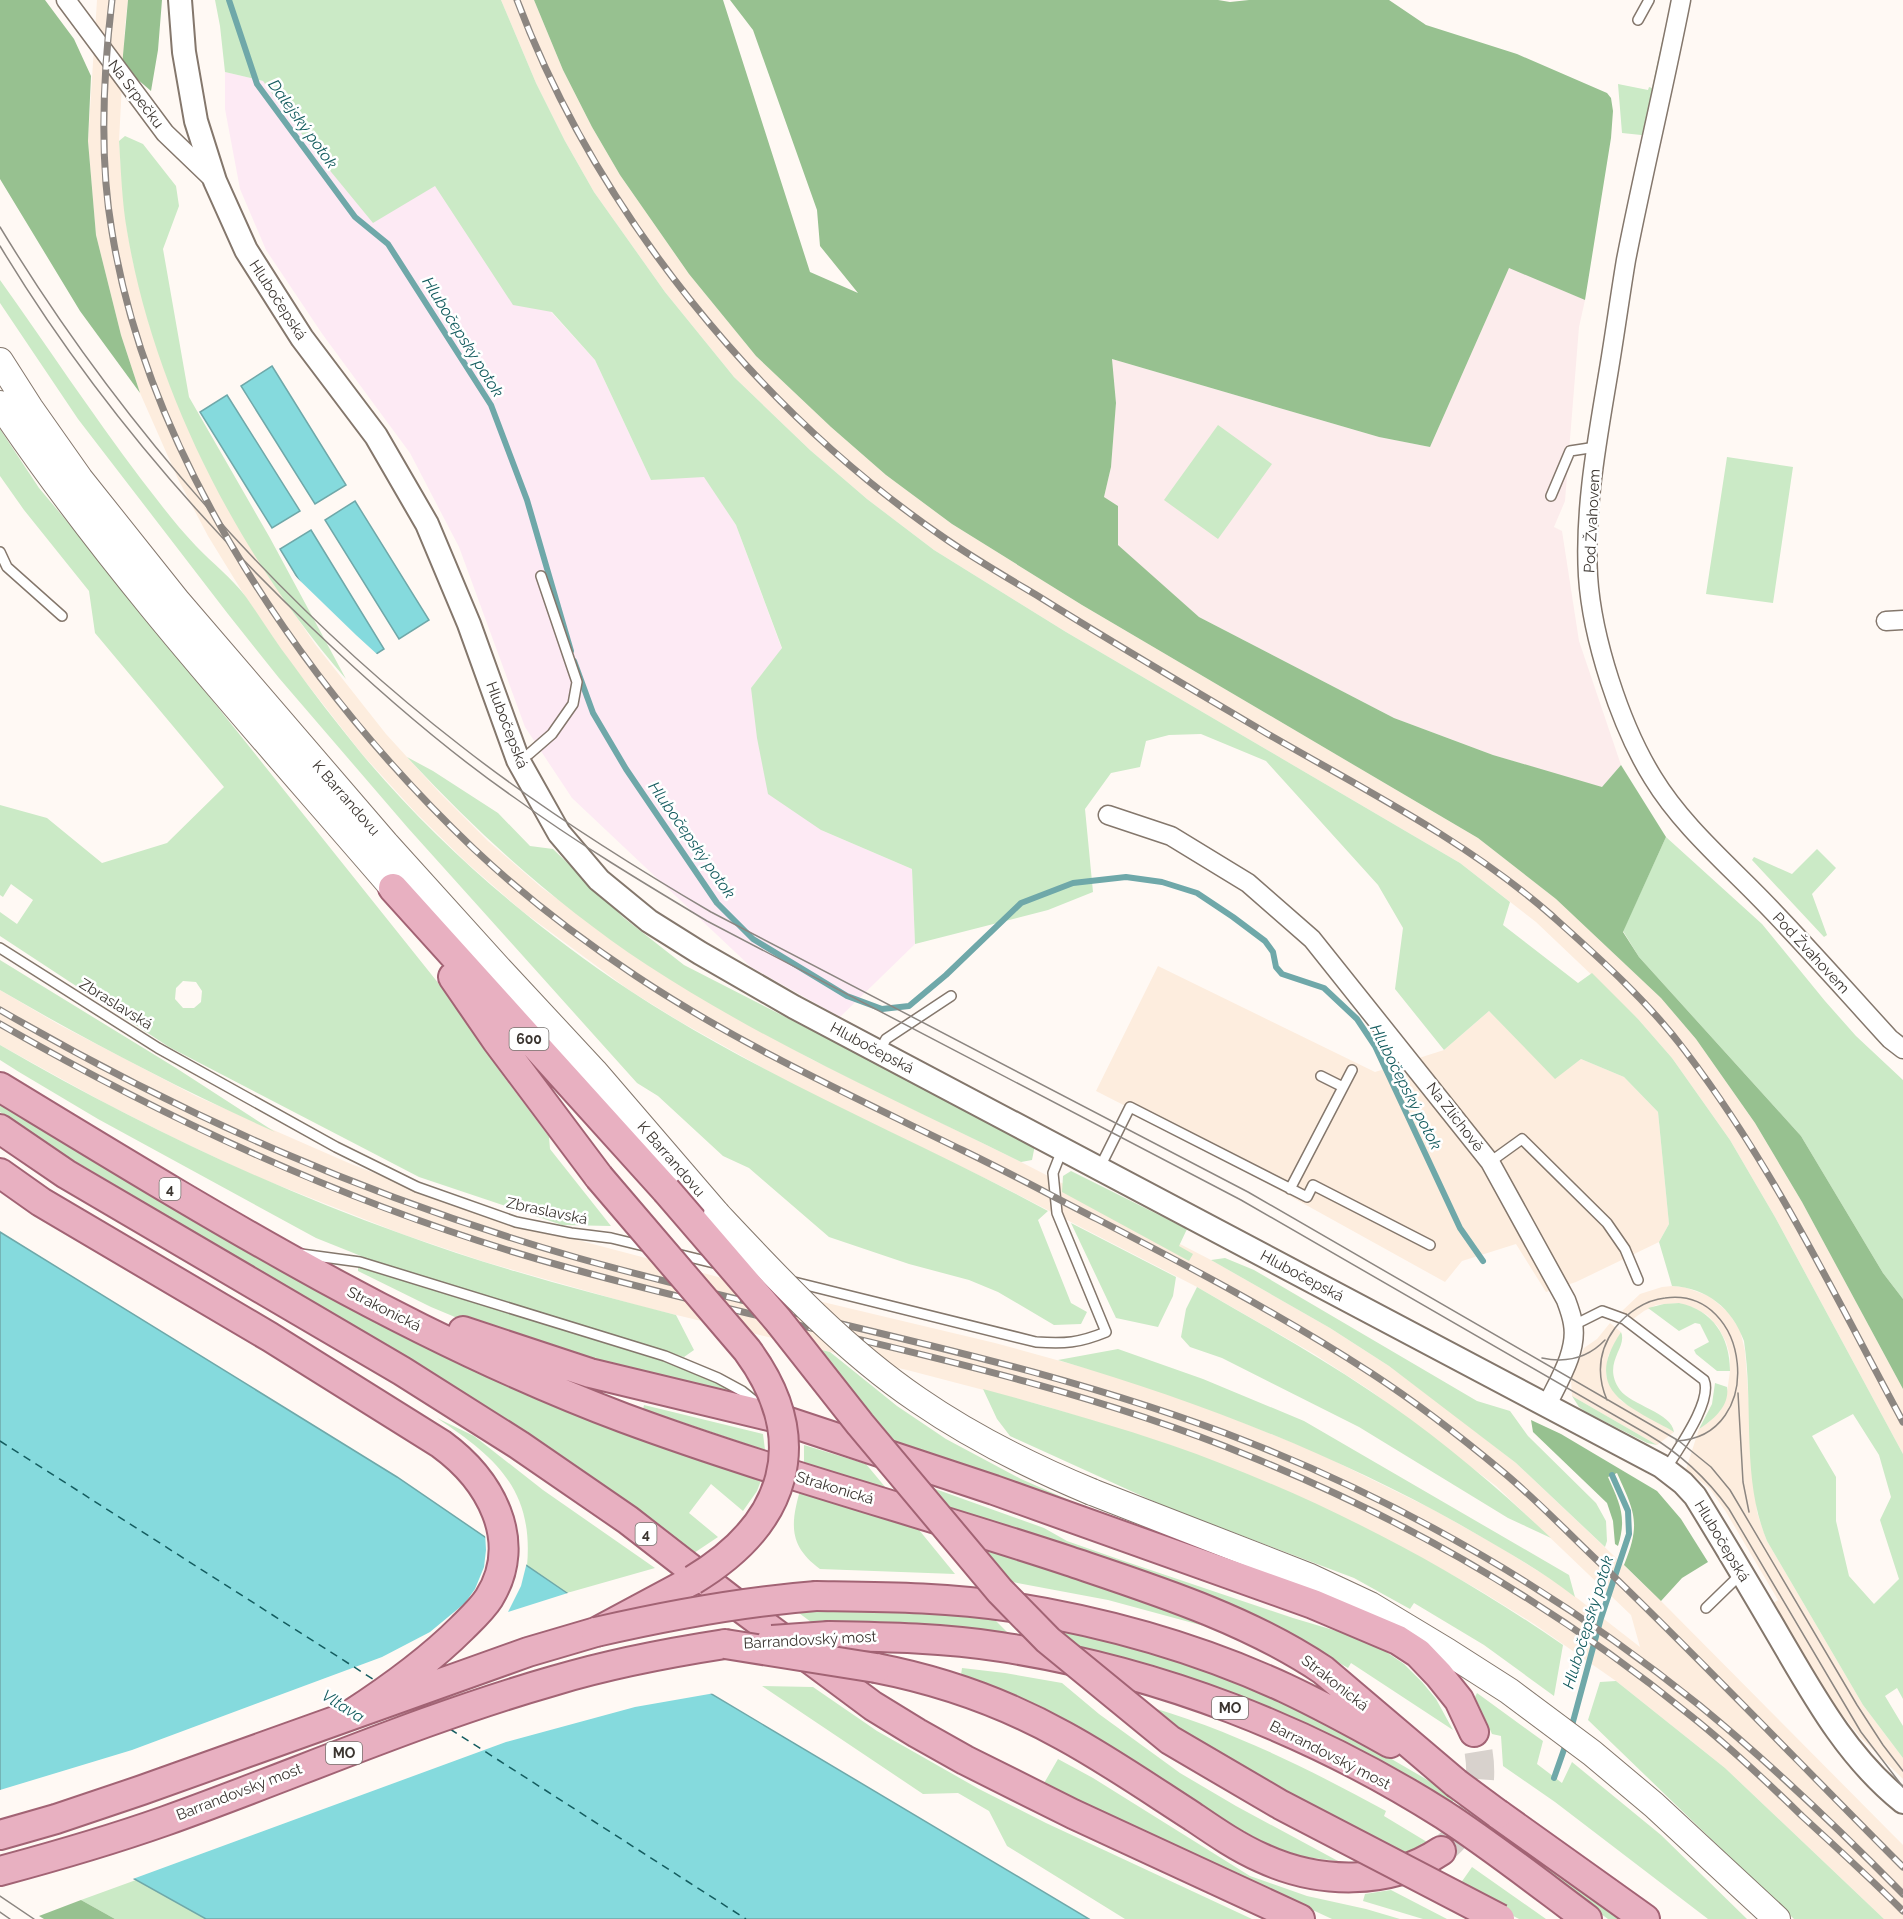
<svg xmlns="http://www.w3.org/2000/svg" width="1903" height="1919" font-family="Raleway,sans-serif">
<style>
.built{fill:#fdedde}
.industrial{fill:#fdeaf4}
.education{fill:#fcecec}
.green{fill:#cbeac6;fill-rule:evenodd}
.forest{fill:#97c190}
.water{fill:#85dadd;stroke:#6fa8a9;stroke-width:1.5}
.pier{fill:#fff9f4}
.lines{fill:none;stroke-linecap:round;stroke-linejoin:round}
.stream{stroke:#6fa8a9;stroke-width:6}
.ferry{stroke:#145c5f;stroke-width:1.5;stroke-dasharray:8 6;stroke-linecap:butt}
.primary-tunnel{stroke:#d8d2cd;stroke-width:28;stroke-dasharray:28 14;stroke-linecap:butt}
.service-casing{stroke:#84776c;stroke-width:12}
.minor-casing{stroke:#84776c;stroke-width:21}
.tertiary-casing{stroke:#84776c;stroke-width:26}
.secondary-casing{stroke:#84776c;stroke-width:28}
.primary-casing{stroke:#a26374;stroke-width:32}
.service{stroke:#fff;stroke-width:9}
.minor{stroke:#fff;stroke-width:18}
.tertiary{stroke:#fff;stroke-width:22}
.secondary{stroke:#fff;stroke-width:26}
.primary{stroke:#e8b0c1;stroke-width:28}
.tram{stroke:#8c8681;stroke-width:1.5}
.rail-casing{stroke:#8c8681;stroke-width:7}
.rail{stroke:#fff;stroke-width:4.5;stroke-dasharray:14;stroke-linecap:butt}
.secondary-bridge-casing{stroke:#84776c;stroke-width:28;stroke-linecap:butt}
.primary-bridge-casing{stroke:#a26374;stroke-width:32;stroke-linecap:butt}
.secondary-bridge{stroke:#fff;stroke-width:26}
.primary-bridge{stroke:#e8b0c1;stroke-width:28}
.labels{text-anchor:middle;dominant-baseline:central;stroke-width:5;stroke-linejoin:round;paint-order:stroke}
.shield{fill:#fff;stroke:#76726e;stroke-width:1.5}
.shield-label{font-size:14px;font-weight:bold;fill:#3b3530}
.street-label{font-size:15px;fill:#3b3530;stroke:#fff}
.water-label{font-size:16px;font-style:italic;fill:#145c5f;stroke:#fff}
</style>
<rect width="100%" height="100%" fill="#fff9f4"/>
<path class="built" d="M97,0h31l-3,26 -6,115 4,53 4,36 7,36 16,61 19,56 36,83 30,54 34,57 46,67 71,90 53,58 49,49 53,46 105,77 49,30 116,65 210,103 190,98 119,68 59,38 55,41 72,56 74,70 71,68 242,244v74h-19l-159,-151 -109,-87 -82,-57 -55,-34 -68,-38 -117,-58 -121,-48 -128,-40 -134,-35 -268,-64 -158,-45 -83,-28 -147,-58 -79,-37 -71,-36 -105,-58v-55l58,34 138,72 155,68 67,26 81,27 86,25 137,36 273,65 105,29 89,29 125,50 120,59 69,39 56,35 81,63 -9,-32 -135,-129 -125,-95 -57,-37 -117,-67 -190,-98 -210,-102 -118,-66 -50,-31 -107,-79 -55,-48 -51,-50 -54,-59 -72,-92 -47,-69 -35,-57 -30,-57 -38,-86 -19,-58 -25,-100 -8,-94z
M501,0h33l29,70 29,57 28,48 69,99 67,82 75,71 55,48 66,49 130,81 396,233 78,61 105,99 35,41 59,84 47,79 101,187v65l-128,-237 -45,-77 -58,-82 -34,-39 -102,-97 -76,-59 -394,-231 -132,-82 -67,-51 -57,-49 -76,-73 -69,-85 -71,-100 -29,-51 -29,-58z
M1158,966l217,106 69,-22 45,-39 66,67 26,-19 43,18 34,35 11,112 -10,18 -83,40 -30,10 -30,-48 -54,17 -17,21 -296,-164 -53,-27z
M1672,1286l12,1 25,9 19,16 12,18 5,21 12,161 5,15 5,14 96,164 40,53v21l-43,-42 -36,-45 -52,-88 6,-4 -52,-88 -16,-23 -24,-20 13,-40 10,-7 11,-11 6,-12 4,-28v-15l-4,-14 -8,-15 -11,-12 -13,-7 -15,-5 -23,2 -12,6 -11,8 -11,-8 18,-17 22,-7z
M1610,1323l11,9 -13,24 -2,20 14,24 54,32 -17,13 -85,-49 -1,-16 13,-32 13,-9z"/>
<path class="industrial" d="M225,72l38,9 172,104 160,175 56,120 53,-4 32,49 46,124 -31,39 70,142 91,39 3,75 -75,73 -89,-50 -179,-169 -47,-71 -66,-180 -49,-94 -87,-118 -57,-85 -26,-61 -15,-80z"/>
<path class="education" d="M1509,267l76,33 -6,27 -14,174 -11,26 8,4 17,110 42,124 -19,23 -109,-33 -99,-37 -195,-101 -82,-72 1,-39 -14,-9 7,-30 5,-64 -4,-44 267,78 51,10z"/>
<path class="green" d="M215,0h286l35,83 29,58 29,51 71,100 69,85 76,73 57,49 67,51 132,82 394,231 50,39 -7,23 75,58 14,-10 46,46 34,39 58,82 45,77 128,237v245l-6,-11 -12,8 18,30v32l-40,-53 -96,-164c-26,-63 -13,-134 -23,-200 -12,-33 -37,-53 -72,-55l-13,-44 10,-18 -11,-112 -34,-35 -43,-18 -26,20 -66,-68 -45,39 -49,-61 8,-61 -25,-43 -112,-124 -65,-27 -32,1 -23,6 -6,26 -29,6 -26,36 8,83 -45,18 -133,34 -3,-75 -91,-39 -53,-36 -11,-56 -6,-50 31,-40 -46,-123 -32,-48 -53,3 -56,-120 -43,-48 -39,-7 -78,-119 -62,37 -55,-67 -55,-75 -38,-9 -5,-46zM1853,1414l26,41 12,42 -11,23 19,59 -25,25 -25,-28 -13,-55v-44l-24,-41z
M1663,37l5,1 -17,98 -29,-3 -4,-49 30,6 1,-3 3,1z
M125,136l18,8 33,42 3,20 -16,43 26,148 81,141 76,141c-107,-123 -192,-287 -219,-448 -5,-29 -6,-60 -8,-90z
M0,280c47,66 92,134 141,199 17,22 35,46 55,67 16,17 36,32 50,51 15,21 29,44 45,65 22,31 46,61 70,91 76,91 169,171 268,237 132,87 280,146 419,221l-10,9 33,83 16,9 -6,12 -27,1 -56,-33 -29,-12 -60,-16 -80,-27 -80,-69 -26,-12 -65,-60 -21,-13 -229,-255 -129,-150 -51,-64 -150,-195 -78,-116z
M1218,425l54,39 -54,75 -54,-39z
M0,429l39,59 73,87 339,424 53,78 45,60 1,12 61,77 -49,-1 -143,-48 -250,-130 -169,-111v-24l17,12 16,-24 -22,-16 -8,13 -3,-2v-90l47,13 55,45 65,-20 57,-56 -129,-154 -6,-42 -65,-81 -24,-34zM183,981l13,1 6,9 -1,11 -7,6h-11l-8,-9 1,-11z
M1727,457l66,10 -20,136 -67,-9z
M407,757l26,14 65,42 32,33 23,3 71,69 60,47 351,180 -3,15 -11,2c-126,-62 -256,-120 -374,-197 -89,-59 -168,-130 -240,-208z
M1666,837l96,87 63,77 31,35 47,44v219l-20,-26 -82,-137 -162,-179 -16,-26z
M1817,849l19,19 -24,26 15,41 -3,2 -72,-77 2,-3 38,17z
M0,960l176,108 99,64c-95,-43 -186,-90 -275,-142z
M0,1045c128,74 262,139 402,189 89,33 182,57 274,81l18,35 -10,7 -308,-95 -60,-24 -218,-119 -79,-47 -19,-12z
M0,1104l62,37 412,228 122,54 166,55 -5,13 -14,20 -32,-27 -22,29 29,24 -24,16 -104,-76 -218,-140 -319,-189 -53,-36z
M1071,1171l116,58 -8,17 14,8 -4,7 -127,-69 1,-16z
M1071,1223l105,54 -3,19 -15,31 -42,-9z
M1225,1258l29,12 223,131 33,10 18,25 68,67 10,18 1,20 -2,6 -89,-84 -127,-97 -59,-38 -119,-68z
M358,1267l311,96 44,18 37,20 -252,-66 -67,-28 -73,-36z
M1197,1287c58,34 117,66 173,104 65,43 125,94 181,147l-43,-20 -149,-91 -137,-69 -32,-11 -9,-10 5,-28z
M1679,1303c34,7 51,34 51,68h-13l-21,-17 -2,-4 15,-8 -9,-18 -5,-1 -16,8 -31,-23 16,-4z
M1621,1332c7,16 -20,31 -1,58 11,15 52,23 54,42 -45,-26 -93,-40 -53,-100z
M814,1348l16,4 67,54 49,33 75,40 66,29 -5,7 -192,-70z
M1118,1349l85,30 101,42 265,154 6,22c-36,-28 -76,-50 -116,-73 -127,-71 -262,-123 -401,-164z
M1715,1383l12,4c3,19 -14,33 -28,42l13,-25z
M983,1389c63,17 126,35 188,56 138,48 272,117 392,200l-9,51 -70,-51 -70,-42 -4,6 -56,-31 -190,-72 -154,-70 -13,-17z
M1572,1396l85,49 -10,-2 -61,-31 -7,-5z
M644,1405l119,29 2,16 -122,-41z
M437,1418l37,18 69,54 112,78 -88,25 -40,-27c7,-77 -32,-109 -90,-148z
M804,1445l62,19 20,24 -82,-24z
M927,1486l117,42 23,13 54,19 172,58 77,23 34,23 18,18 14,17 17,31 -102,-67 -3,5 -48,-28 -355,-132z
M801,1487l114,38 40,49 -135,-5c-33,-24 -29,-47 -19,-82z
M978,1547c77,22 153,47 226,79l-96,-26 -101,-19z
M902,1609l89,7 20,20 -196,-11 -20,-15z
M1049,1625l88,22 95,31 120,58 103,60 -5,12 -374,-159z
M962,1668l43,5 57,10 37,31 81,59 56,33 102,55 -42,-5 -20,-7 -65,-36 -164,-103 -29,-14 -57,-21z
M1616,1681l109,87 159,151h-90l-206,-199 12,-38z
M762,1686l51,1 64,44 102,58 67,34 206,96h-127l-118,-73 -18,-35 -31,-18 -35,1z
M1477,1693l66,48 -6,23 25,19 10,-21 89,73 86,84h-39l-153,-117 -52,-36 -2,-30 -9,-2 -17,-37z
M1136,1703c89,24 169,64 250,108l-2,5 43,26 -27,14 -139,-72z
M1058,1759l35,19 157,98 57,20 59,13 34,10h-68l-289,-134z
M1499,1827l125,92h-16l-113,-81z
M1472,1867l74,52h-27l-61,-32z
M136,1880l70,39h-91l-34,-19z
M1391,1890l56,29h-24l-60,-18 2,-7z"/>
<path class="forest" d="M0,0h45l29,39 17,37 -3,65 8,94 25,100 19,58 -60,-82 -80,-132z
M128,0h34l-4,50 -7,41 -29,-25z
M534,0h189l87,272 48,21 -38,-47 -3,-36 -64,-180 -23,-30h488l12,2 19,-2h140l37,25 91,29 90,39 4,5 2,13 -2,27 -26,162 -76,-32 -79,179 -51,-10 -267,-78 4,44 -5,64 -7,30 14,9v39l81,72 195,101 99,37 109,32 19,-22 45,72 -43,95 16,25 162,179 82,137 20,26v90l-101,-187 -47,-79 -59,-84 -35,-41 -105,-99 -78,-61 -396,-233 -130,-81 -66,-49 -55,-48 -75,-71 -67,-82 -69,-99 -28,-48 -29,-57z
M1531,1420l30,14 96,57 24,28 27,43 -26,16 -21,23 -37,-36c17,-42 11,-52 -7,-92l-9,4c12,27 19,40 10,69l-3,-2 -2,-23 -6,-18 -74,-71z
M81,1900l34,19h-71l-5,-3z"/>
<path class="water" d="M272,366l74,119 -31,19 -74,-118z
M227,395l73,116 -28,17 -72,-116z
M355,501l74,119 -30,19 -74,-119z
M311,530l73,119 -31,20 -73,-120z
M0,1232l397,245 170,116 106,78 416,248h-883l-206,-115z"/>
<path class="pier" d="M290,571l66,64 23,21 -25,15h-3z
M485,1533l42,29 -6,24 -13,26 63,-20 104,77 40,24 -80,14 -129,35 -376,138 -130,-72v-18l132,-40 250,-93 48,-25 35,-29 10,-14 9,-22 2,-17z"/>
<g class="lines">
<path class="stream" d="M229,0l28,84 98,133 33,27 103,161 36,95 44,151
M574,661l19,52 33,56 91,134 36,36 94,57 35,13 27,-3 37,-31 75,-72 52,-20 53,-6 36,5 35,11 36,24 32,24 8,11 3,15 6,7 42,14 33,31 18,27 85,182 23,33
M1571,1729l30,-111 28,-84 -1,-23 -16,-36
M1554,1778l13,-37"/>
<path class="ferry" d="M0,1441l376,240
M450,1729l296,190"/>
<path class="primary-tunnel" d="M1441,1851c38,-31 47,-72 33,-119"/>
<g class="service-casing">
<path id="service" d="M1638,20l11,-20
M1551,496l19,-45 26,-4
M0,552l7,15 55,49
M518,760l11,-6 23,-20 21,-30 4,-22 -36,-106
M0,948l158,100 178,99 81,40 99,35 55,11 40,5 37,9
M879,1052l7,-13 65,-43
M1321,1076l22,11
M1490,1162l32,-23 85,84 18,26 13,31
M1100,1167l30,-60 177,90 6,-12 117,60
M1290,1189l62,-119
M673,1253l45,11
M301,1254l59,8 305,94 53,22 24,13 16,13
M790,1281l246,61c29,2 43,1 70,-10l-49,-119 -4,-40 9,-23
M1574,1325l28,-14 22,8 80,61c9,21 -26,69 -38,89
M1706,1608l36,-35"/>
</g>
<g class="minor-casing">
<path id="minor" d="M66,0l99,133 50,48
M1681,0c-17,87 -38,173 -55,260 -6,36 -11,73 -17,109 -11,67 -25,138 -21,207 4,62 32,149 65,202 28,46 71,83 108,121 44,45 86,93 129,140l13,10
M1886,621l17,-1
M1108,815l63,21 77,47 64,56 178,223 76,138c3,8 6,16 7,24 5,27 -15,58 -26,81"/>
</g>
<g class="tertiary-casing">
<path id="tertiary" d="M180,0l4,52 12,69 19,60 31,69 56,88 74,98 51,88 42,100 49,136 41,73 40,47 50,41 51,32 94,54 867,459 22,17 12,13c29,47 57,94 85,142 35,60 68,120 123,164"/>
</g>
<g class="secondary-casing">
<path id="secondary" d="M0,361l30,47 50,71 98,123 208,242 114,126 94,101 123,143
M0,404c116,173 258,327 393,484
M1092,1492l216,84 62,29 78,47 61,39 83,62 62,52 123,114"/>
</g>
<g class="primary-casing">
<path id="primary" d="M393,888l273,302
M453,977l44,64 102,136
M0,1087c201,122 403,248 624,331 146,54 297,94 445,143 86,29 178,58 254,109l133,113
M0,1129l66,45 336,197 117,74 109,75 116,90 129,96 44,27 48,27 108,54 227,105
M0,1173l41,29 229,135 171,107c48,35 84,96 48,154 -7,11 -18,21 -27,30 -34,34 -72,61 -112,87
M463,1331l127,42 187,45 217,72 319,114 85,36 20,13 21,22 20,25 15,32
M816,1596c65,1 130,1 195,11 95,15 187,41 274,81 36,17 71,36 105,55
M829,1636c58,1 116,2 172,11 157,24 309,83 443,168 49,32 96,69 143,104
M876,1668c67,13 129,35 188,68 44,24 86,53 128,80 22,15 45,31 70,42 56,26 127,28 179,-7
M1498,1814l147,105
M0,1835l56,-16 86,-29 386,-138 68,-20 97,-52
M0,1871c56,-15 111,-31 165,-50 129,-46 255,-102 388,-140 56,-17 114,-28 172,-37"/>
</g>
<use href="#service" class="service"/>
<use href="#minor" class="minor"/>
<use href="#tertiary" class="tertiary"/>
<use href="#secondary" class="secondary"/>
<use href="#primary" class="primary"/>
<path class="tram" d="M0,227c119,196 279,378 461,519 79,62 163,115 250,166l537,280 431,249 32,26 19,23 127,215 26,40 20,26
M0,246c85,141 194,270 313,383 64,61 130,119 202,169 62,45 127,84 192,123l534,279 406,234c34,20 59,43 82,75l132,223 42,55
M1542,1358c24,5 46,0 63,-18
M1738,1393l5,89 6,30
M1607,1400c-11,-26 -9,-49 8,-72 12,-15 30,-28 50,-30 86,-12 103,139 11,143
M0,1896l34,23
M0,1912l10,7"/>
<g class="rail-casing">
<path id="rail" d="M112,0c-9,76 -13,157 0,232 37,230 197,460 362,617 50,47 105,89 162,127 102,68 216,120 326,174 46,22 90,46 135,69 93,48 186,97 274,154 46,30 90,64 132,99 35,29 67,63 100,94 102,98 200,201 300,301
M517,0c80,212 240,409 426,537 30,21 63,40 95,59 75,47 152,92 228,137 97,56 199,107 284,181 48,43 98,87 136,138 87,114 149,244 217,370
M0,1010c185,107 372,189 578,248 223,63 453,99 670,184 161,63 316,154 451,263 72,59 139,123 204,189
M0,1024c180,103 368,189 569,244 227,63 462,99 680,188 159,64 309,152 442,260 39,31 75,65 111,100 34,31 68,62 101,95"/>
</g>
<use href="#rail" class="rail"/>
<g class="secondary-bridge-casing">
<path id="secondary-bridge" d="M717,1214c62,66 126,135 201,186 55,38 114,67 174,92"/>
</g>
<g class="primary-bridge-casing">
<path id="primary-bridge" d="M599,1177l148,173c67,91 39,174 -54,230
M666,1190l112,130 82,104 140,167 48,49 122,100 111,65 219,114
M596,1632c74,-17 144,-30 220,-36
M772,1640l57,-4
M725,1644l151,24
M1456,1783l42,31"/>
</g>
<use href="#secondary-bridge" class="secondary-bridge"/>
<use href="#primary-bridge" class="primary-bridge"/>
</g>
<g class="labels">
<g class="shield">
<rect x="509.5" y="1028" width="39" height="22" rx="4.5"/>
<rect x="159.5" y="1178" width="21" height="22" rx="4.5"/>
<rect x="635.5" y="1523" width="21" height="22" rx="4.5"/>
<rect x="1212" y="1697" width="36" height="22" rx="4.5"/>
<rect x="326" y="1742" width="36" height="22" rx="4.5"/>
</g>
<g class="shield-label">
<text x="529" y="1039">600</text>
<text x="170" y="1189">4</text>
<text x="646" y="1534">4</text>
<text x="1230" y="1708">MO</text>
<text x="344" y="1753">MO</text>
</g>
<g class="street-label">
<text transform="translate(136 94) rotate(53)">Na Srpečku</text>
<text transform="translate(278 300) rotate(57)">Hlubočepská</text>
<text transform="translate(1592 521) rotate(-87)">Pod Žvahovem</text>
<text transform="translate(507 725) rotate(69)">Hlubočepská</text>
<text transform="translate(346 798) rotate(49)">K Barrandovu</text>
<text transform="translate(1811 953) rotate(47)">Pod Žvahovem</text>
<text transform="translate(116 1004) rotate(32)">Zbraslavská</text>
<text transform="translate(872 1048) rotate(28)">Hlubočepská</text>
<text transform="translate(1455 1117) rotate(52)">Na Zlíchově</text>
<text transform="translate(671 1159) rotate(49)">K Barrandovu</text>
<text transform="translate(547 1211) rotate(12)">Zbraslavská</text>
<text transform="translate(1302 1276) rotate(28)">Hlubočepská</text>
<text transform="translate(384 1309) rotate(27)">Strakonická</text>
<text transform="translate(835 1488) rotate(17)">Strakonická</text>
<text transform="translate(1722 1541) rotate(59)">Hlubočepská</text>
<text transform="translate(810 1640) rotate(-3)">Barrandovský most</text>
<text transform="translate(1335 1683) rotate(38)">Strakonická</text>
<text transform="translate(1330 1755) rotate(27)">Barrandovský most</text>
<text transform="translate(239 1792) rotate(-21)">Barrandovský most</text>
</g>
<g class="water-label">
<text transform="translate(303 124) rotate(54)">Dalejský potok</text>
<text transform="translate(463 337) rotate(58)">Hlubočepský potok</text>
<text transform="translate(692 840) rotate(55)">Hlubočepský potok</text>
<text transform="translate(1406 1087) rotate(63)">Hlubočepský potok</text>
<text transform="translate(1588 1622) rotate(-73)">Hlubočepský potok</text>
<text transform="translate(343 1706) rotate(32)">Vltava</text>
</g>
</g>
</svg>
